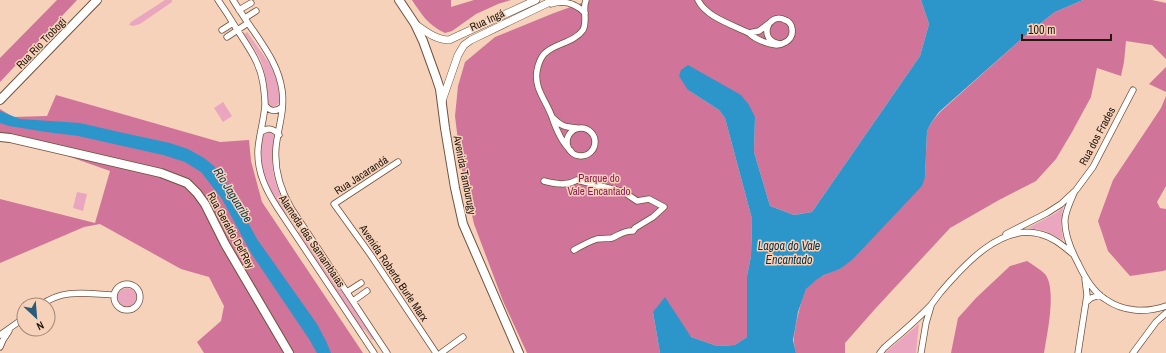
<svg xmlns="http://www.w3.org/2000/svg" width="1166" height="353" font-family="'Archivo Narrow',sans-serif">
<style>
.green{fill:#eaa6bf}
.forest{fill:#d07499}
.water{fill:#2c96cb}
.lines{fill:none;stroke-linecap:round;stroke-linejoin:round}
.minor-casing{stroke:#70523d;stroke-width:7}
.tertiary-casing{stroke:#70523d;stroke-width:8}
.secondary-casing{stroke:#70523d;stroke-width:10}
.minor{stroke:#fff;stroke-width:5.5}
.tertiary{stroke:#fff;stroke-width:7}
.secondary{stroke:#fff;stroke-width:8}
.labels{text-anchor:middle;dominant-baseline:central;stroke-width:3;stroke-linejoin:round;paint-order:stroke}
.street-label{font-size:11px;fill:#23170e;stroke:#f6d2ba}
.park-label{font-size:11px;fill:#8b1e54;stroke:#f6d2ba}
.water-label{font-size:12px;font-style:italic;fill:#06344a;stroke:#f6d2ba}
</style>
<rect width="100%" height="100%" fill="#f6d2ba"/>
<path class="green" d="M165,0h7v2l-32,22 -7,2 -4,-1 2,-3z
M247,32l25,35 5,13 3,22 -3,3 -4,2 -5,-3c-1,-18 -2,-37 -12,-52 -3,-7 -8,-12 -12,-18z
M223,102l9,14 -9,6 -9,-14z
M270,131l4,5c-1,13 -3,27 0,40 4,18 14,35 24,50l-2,1 -8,-12 -6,-4 -16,-28 -3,-9 -2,-23 1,-14 1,-3 3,-2z
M77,192l10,2 -4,17 -10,-3z
M1063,207l-2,17 2,16 -18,-9 -17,-3 28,-15z
M298,232h2l9,13 4,3 61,91 -2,1 -6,-9 -6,-4z
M117 298a10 10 0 1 1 20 0a10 10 0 1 1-20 0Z
M919,324l-3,29h-31l3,-3z"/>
<path class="forest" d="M57,0h20l-77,82v-24z
M412,0h39v7l23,-7h37l-13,4 -22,10 -24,17 -7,2c-17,-8 -23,-18 -33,-33z
M590,0h331l8,24 -9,32 -108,156 -18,3 -24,-9 -16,-54 1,-35 -67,-27 31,20 6,8 27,101 -1,37 -4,20v61l-12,8 -18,1 -26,-9 -38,-25 7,41h-133l-24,-52 -29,-77 -13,-58 -6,-50 3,-30 7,-24 30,-25 59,-24z
M1083,0h69l14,3v56l-14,-14 -26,-4 -2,21 -3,14 -24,-8 -6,29 -19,35 -16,27 -20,22 -37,19 -49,28 -75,81 -30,34v10h-49c-1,-4 -2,-8 -2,-12 -1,-8 8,-45 12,-52 7,-11 22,-16 34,-20l85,-92 2,-46 4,-8 9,-11 88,-79 27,-21z
M1166,67v25l-17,-8z
M56,95l164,47 29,-2 2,21 11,41 101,151h-159l-7,-11 24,-21 3,-15 -15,-29 -28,-8 -81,-45 -16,3 -84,36v-64l95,24 15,-52 -110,-39v-23l13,8 34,-1z
M1166,96v90l-9,16 3,6 6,1v61l-3,1 -33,5 -22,-25 -10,-30 15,-41 48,-72z
M1027,261c6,4 13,8 18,13 12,15 2,60 -1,79h-93l7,-35 18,-20 34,-32z"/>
<path class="water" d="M921,0h162l-28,12 -27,21 -89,79 -8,11 -4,8 -2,46 -3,9 -69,73 -13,10 -16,6 -8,5 -10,9 -8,23 -5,28 3,13h-136l-7,-41 12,-15 26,40 26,9 18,-1 12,-8v-61l4,-20 1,-37 -27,-101 -6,-8 -31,-20 -9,-14 2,-6 7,-5 53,30 8,10 6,12 -1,35 16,54 24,9 18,-3 108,-156 9,-32z
M0,111l20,8 60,4 39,9 51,11 18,6 16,9 10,8 11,14 32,59 60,85 9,17 5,12h-14l-8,-14 -58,-86 -29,-54 -21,-27 -16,-10 -22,-7 -85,-19 -32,-4 -37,-6 -9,-3z"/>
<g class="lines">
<g class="minor-casing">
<path id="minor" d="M218,0c7,10 14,21 20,31 11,17 22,32 25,52 1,7 2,15 2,22 -1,15 -6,30 -7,45 -1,22 8,40 19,57l97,146
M233,0c7,11 14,22 22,33 12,18 24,35 27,57 3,20 -4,38 -6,57 -2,23 4,42 15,61l96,145
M698,0c8,17 35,25 51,33 5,5 14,9 22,11 9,3 23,-3 21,-15 0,-4 -3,-8 -7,-9 -17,-9 -28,21 -5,24
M551,4c13,-4 24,-1 34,9
M239,10l12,-7
M245,18l11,-7
M222,30l11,-7
M749,33l10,-2 9,-7
M227,37l21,-14
M265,105c5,7 11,7 17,2
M552,117c9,9 12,10 25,11
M567 142a14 14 0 1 1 28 0a14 14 0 1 1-28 0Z
M261,132c7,-5 12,-4 18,3
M571,151c-10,-9 -15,-22 -19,-34 -6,-17 -18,-28 -15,-46 1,-6 3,-12 7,-17 11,-11 30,-11 39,-24 5,-10 -1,-20 3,-30
M398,162l-64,42 36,50 66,99
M544,181c12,3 22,5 33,-1l47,12 13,9 12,-2 15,8 -11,10 -18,11 -2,3c-9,-1 -14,4 -21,7 -5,1 -10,0 -15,1 -9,3 -16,7 -23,11
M1074,193c-4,9 -8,17 -9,26 -1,15 6,31 13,44 6,13 14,28 27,36 18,13 41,14 61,7
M1006,234l41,-21 14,-9 15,-14 17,-23 40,-77
M114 297a13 13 0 1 1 26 0a13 13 0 1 1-26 0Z
M347,292l14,-9
M353,301l14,-10
M1086,302l5,-4 9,-3
M41,305c23,-17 47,-11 73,-10
M0,335l24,-17
M0,347l3,-7 6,-9
M441,353l22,-16
M880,353l4,-5c16,-14 32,-27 47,-43 3,-4 6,-8 9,-12 23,-27 61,-70 100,-59 13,3 23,12 33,20
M921,353l5,-30 5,-17
M1078,353l9,-58 -2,-16
M1133,353l23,-31 10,-9"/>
</g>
<g class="tertiary-casing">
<path id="tertiary" d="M415,24c10,7 21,16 34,16l87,-40
M442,101l16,-46 6,-10 7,-5 83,-40"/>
</g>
<g class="secondary-casing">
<path id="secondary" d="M399,0l16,24 8,17 13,36 4,12 5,39 10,60 8,36 56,129
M0,100l97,-100
M0,137l10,1 151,35 26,10 10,10 8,11 20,40 64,109"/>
</g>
<use href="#minor" class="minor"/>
<use href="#tertiary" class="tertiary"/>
<use href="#secondary" class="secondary"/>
</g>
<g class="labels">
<g class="street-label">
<text transform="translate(487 20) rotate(-25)">Rua Ingá</text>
<text transform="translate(41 43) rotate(-46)">Rua Rio Trobogi</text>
<text transform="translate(1097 136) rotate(-62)">Rua dos Frades</text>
<text transform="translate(361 175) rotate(-33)">Rua Jacarandá</text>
<text transform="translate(465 175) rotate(79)">Avenida Tamburugy</text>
<text transform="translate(231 230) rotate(61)">Rua Geraldo Del'Rey</text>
<text transform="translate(312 241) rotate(56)">Alameda das Samambaias</text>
<text transform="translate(394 273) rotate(56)">Avenida Roberto Burle Marx</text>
</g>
<g class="park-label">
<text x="599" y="178">Parque do<tspan x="599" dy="13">Vale Encantado</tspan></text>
</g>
<g class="water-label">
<text transform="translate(233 195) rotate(58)">Rio Jaguaribe</text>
<text x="789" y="246">Lagoa do Vale<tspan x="789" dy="14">Encantado</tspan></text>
</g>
</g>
<g transform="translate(36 317) rotate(154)"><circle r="19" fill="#f6d2ba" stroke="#a28775"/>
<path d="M0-3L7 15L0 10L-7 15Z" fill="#285c78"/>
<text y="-6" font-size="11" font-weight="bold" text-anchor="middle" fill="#23170e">N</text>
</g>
<path d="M1022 34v6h89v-6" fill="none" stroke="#23170e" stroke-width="2"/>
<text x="1028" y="34" font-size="12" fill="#23170e" stroke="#f6d2ba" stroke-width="3" paint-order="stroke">100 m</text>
</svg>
